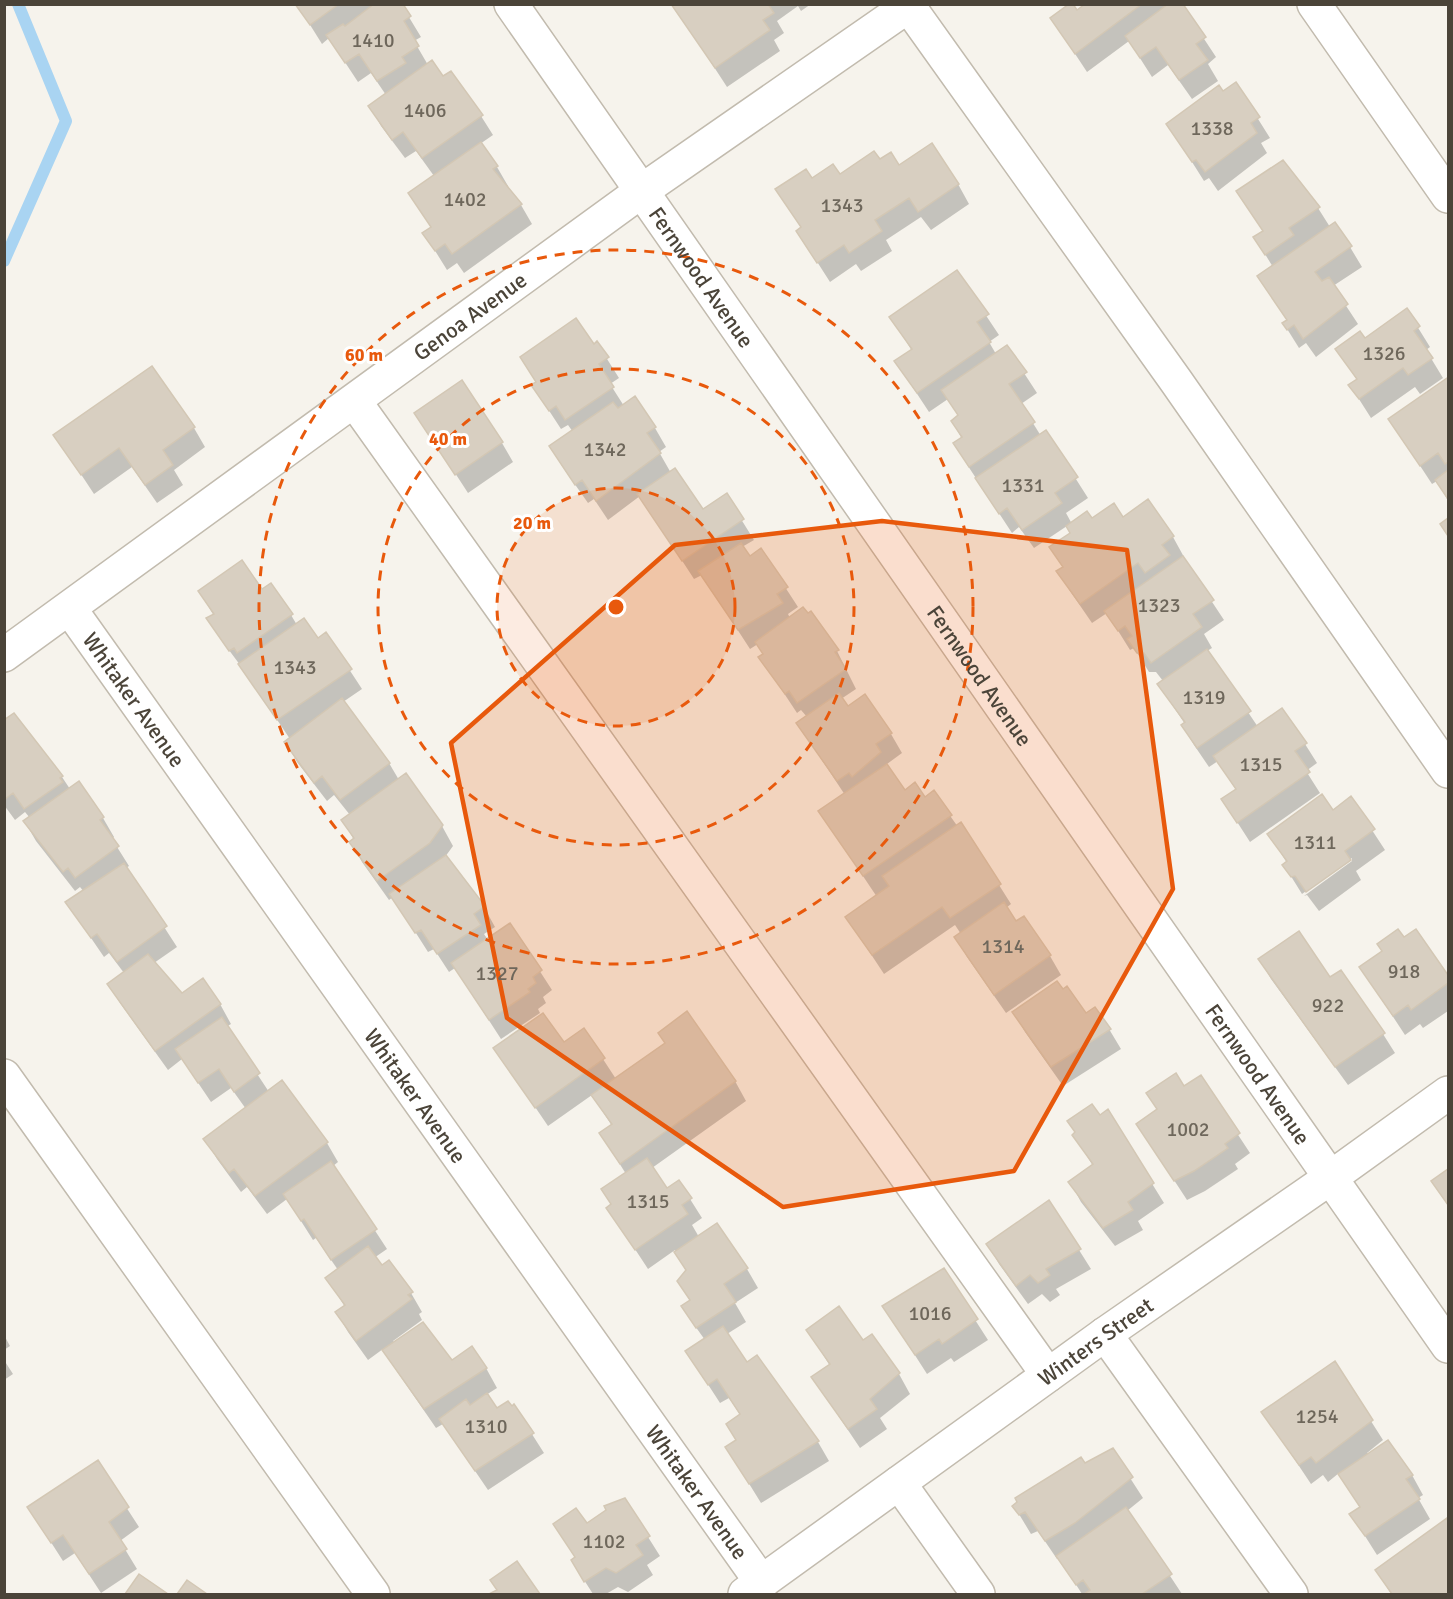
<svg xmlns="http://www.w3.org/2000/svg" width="1453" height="1599" font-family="Signika,sans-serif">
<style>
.shadow{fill:#0003}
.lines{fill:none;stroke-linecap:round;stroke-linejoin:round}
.stream{stroke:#a9d4f2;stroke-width:12}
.building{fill:#d8cfc1;stroke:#d3c7b4;stroke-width:1.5}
.minor-casing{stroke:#c2bbae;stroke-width:36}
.minor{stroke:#fff;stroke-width:33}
.marked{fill:#e8590c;fill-opacity:0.2;stroke:#e8590c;stroke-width:4.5;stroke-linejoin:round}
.ring{fill:none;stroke:#e8590c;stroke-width:3;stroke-dasharray:10 8}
.labels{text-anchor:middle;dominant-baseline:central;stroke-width:6;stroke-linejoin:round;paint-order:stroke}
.number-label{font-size:20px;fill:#6e675b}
.street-label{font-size:22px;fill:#4b4439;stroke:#fff}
.centre{fill:#e8590c;stroke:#fff;stroke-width:3}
.ring-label{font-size:18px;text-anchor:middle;font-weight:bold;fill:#e8590c;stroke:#fff;stroke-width:6;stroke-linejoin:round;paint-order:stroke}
</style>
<rect width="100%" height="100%" fill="#f6f3ec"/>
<path class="shadow" d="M297,4h104l20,33 -7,4 14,24 53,51 12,19 -13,9 17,23 11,19 -2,2 15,17 11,19 -68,49 -7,-10 -10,7 -23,-37 8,-5 -22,-35 24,-17 -18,-25 -11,7 -24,-32 -11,-20 16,-11 -15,-22 -13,9 -29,-44 -7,6z
M673,4h138l-10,7 -3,-5 -21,15 7,12 -10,7 6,11 -53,36z
M1088,4h93l35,53 -8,7 10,17 -26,18 -24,-34 -16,12 -23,-36 -42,31 -35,-53 25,-7z
M1236,84l34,54 -9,5 6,10 -49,38 -9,-13 -5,3 -36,-57z
M880,161l78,23 11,20 -38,26 -10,-13 -35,23 6,11 -31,20 -5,-7 -26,18 -32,-50 4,-3 -25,-39 35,-10 28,-4z
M1238,192l80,16 12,19 20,20 12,20 -29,19 25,38 -42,33 -10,-14 -7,5 -15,-24 4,-3 -29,-44 14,-10 -18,-29 9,-6z
M957,272l42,63 -10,7 7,12 11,-7 30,46 -16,11 20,32 5,-4 42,66 -22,15 6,11 51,-5 25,-18 25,36 11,20 -1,1 41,62 -20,14 8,14 -5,3 51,76 47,17 12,19 -11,8 14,22 -70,49 -27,-42 13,-10 -18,-29 -9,6 -15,-22 -11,-19 2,-2 -27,-40 5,-3 -7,-9h-7l-15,-24 -4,2 -23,-37 -15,10 -22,-32 -12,-19 5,-4 -12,-20 21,-14 -5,-8 -33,22 -15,-21 -7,6 -46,-70 -4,-24 -10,-18 7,-4 -11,-18 -19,13 -33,-50 16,-11 -21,-34z
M1407,310l23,37 -4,3 17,28 -23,16 -5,-7 -44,31 -21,-33 7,-5 -20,-31 27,-9z
M597,343l22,35 -9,6 14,22 31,22 11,19 -7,5 12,21 32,38 23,-16 28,45 -12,7 7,11 12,-8 37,57 -10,7 2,4 47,33 19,38 -15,10 7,9 17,-12 26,38 11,19 -15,11 17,28 21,7 9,-6 65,92 12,19 -5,4 10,15 8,-5 26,38 11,19 -55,38 -39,-56 -11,-20 5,-3 -6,-9 -71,49 -37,-56 30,-21 -57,-85 25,-17 -47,-71 9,-7 -6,-7 -4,3 -37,-56 4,-2 -6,-11 -8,5 -48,-74 -8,4 -54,-83 -32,24 -14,-21 -6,4 -26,-37 -11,-19 22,-15 -5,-7 -7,4 -28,-43z
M152,368l42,60 11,19 -31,23 9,15 -26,18 -25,-36 -38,27 -39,-59z
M1446,380l2,3v118l-11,-20 -5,3 -42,-64z
M416,413l86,30 11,19 -45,31z
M262,591l29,24 6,10 20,15 9,-6 36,55 -19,13 46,61 10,17 43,46 11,20 -8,11 39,50 11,20 -11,7 4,6 22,-15 42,65 -9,7 3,6 -8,6 2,4 -39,26 -46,-71 -6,4 -15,-23 -6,3 -35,-55 -4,3 -27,-38 -11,-20 3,-2 -11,-20 7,-5 -16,-20 -7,6 -30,-39 -11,-20 4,-3 -47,-70 -23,-31 -12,-19 6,-3 -14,-24z
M4,721l58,56 8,12 8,-6 25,35 11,19 -2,2 17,27 -3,2 51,79 -23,16 28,32 38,9 11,20 -5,3 43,65 58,51 11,19 -5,4 54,83 -13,9 37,35 11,19 -3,2 3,6 -29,21 2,3 57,18 34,6 11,20 -11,7 11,15 17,-4 30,47 -56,37 -45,-66 -7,4 -40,-58 -13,-21 -15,11 -20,-28 -11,-19 8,-6 -18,-29 11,-8 -22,-32 -3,2 -26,-41 -20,15 -20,-27 -6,5 -24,-33 -12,-20 41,-30 -15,-21 -20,14 -29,-43 -14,11 -48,-67 -11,-19 15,-11 -15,-20 -5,4 -37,-54 17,-11 -4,-5 -5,4 -39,-50 -11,-19 5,-4 -5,-6 -10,8 -11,-15z
M1351,798l34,52 -29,21 5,9 -42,31 -12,-16 -3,1 48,-35v-3l-50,36 -18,-29 3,-2 -18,-29 64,-22z
M1416,931l32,46v34l-25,17 -3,-4 -15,11 -44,-67z
M1260,960l70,19 53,55 12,19 -47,32 -77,-106z
M1014,1013l72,2 23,14 12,20 -58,37 -38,-54z
M584,1030l32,49 119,2 11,20 -94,67 15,22 23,9 12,19 -10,7 7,12 48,32 11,19 -23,15 11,19 -19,12 19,30 10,-7 62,85 11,19 -68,42 -34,-55 10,-7 4,-25 -12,-18 -9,5 -33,-51 18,-12 -10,-14 -5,-25 -11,-20 7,-10 -11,-21 -27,19 -40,-61 4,-3 14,-31 -25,-40 11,-8 -20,-31 -44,31 -53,-78 69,-4z
M1200,1077l50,76 -15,11 3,5 -33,22 -18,9 -49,-75 20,-14 -10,-17 36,-6z
M1107,1111l57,92 -26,18 5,9 -28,16 -34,-44 -11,-20 23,-16 -19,-31z
M1448,1171v35l-15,-25z
M988,1245l91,5 12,19 -35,20 4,6 -10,7 -8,-8 -14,10 -29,-40z
M943,1270l45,70 -34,22 -3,-4 -24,16 -43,-67z
M808,1330l55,12 36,32 11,20 -30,24 7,11 -27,19 -47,-70 17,-12z
M4,1335l6,11 -6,4z
M4,1360l9,14 -9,6z
M1334,1363l49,77 -16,13 45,22 11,20 -5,3 12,21 -53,36 -26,-41 10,-6 -22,-35 -11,9 -5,-7 -12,9 -48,-72z
M1112,1450l31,48 -16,13 55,83h-100l-23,-36 -2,1 -19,-28 -7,3 -17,-28z
M97,1462l42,65 -19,14 17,28 -36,24 -26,-40 -12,8 -34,-53z
M624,1499l36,57 -13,9 6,10 -25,17 -10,-5 -12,7h-13l-9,-14 -8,-22z
M1446,1520l2,3v71h-57l-14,-23z
M517,1563l21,31h-46l6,-3z
M139,1577l26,17h-38z"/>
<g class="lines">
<path class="stream" d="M4,261l62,-140 -48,-117"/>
</g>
<path class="building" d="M295,4h44l-29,21z
M374,4h29l8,12 -7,5 15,25 -17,11 4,6 -29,18 -18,-27 -14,9 -19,-28 17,-11 2,2z
M671,4h97l6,9 -11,7 7,10 -55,38z
M1069,4h4l4,6 8,-6h57l-67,50 -25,-36z
M1168,4h15l23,33 -10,7 12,16 -29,20 -23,-33 -16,11 -15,-22z
M432,60l11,16 8,-5 32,44 -61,43 -19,-26 -11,8 -24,-34z
M1236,82l24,35 -9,6 6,10 -52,39 -9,-12 -4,2 -26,-38 53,-39 4,6z
M481,142l17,24 -5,3 29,35 -70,50 -7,-10 -10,7 -13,-18 9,-6 -23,-34z
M932,143l27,41 -41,28 -9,-14 -34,22 7,11 -33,22 -5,-8 -27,18 -21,-32 5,-4 -26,-38 31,-20 6,9 21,-14 7,10 34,-23 6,8 11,-7 8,13z
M1283,160l37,47 -31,21 5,7 -29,20 -12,-18 10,-6 -27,-40z
M1335,222l17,24 -37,26 7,9 7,-4 19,27 -45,35 -9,-14 -7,5 -5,-7 5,-3 -30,-44z
M957,270l32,44 -12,8 14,20 -74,51 -23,-32 18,-12 -23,-32z
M1407,308l13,18 -6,5 19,27 -25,17 -5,-7 -44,31 -11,-14 9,-6 -22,-30 25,-18 5,7z
M576,318l18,26 3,-3 12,16 -10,7 15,23 -49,33 -9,-14 -7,5 -18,-26 5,-3 -16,-25z
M1007,345l20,27 -18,12 26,38 -66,45 -16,-24 9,-6 -11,-16 7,-6 -17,-25z
M152,366l43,61 -32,23 10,15 -28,20 -26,-37 -38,27 -28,-40z
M1447,378l1,2v82l-3,2 -7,-11 -18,13 -32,-47z
M462,380l41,62 -48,33 -41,-62z
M635,396l21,31 -9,6 14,20 -65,48 -14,-21 -7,5 -26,-39 64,-44 5,6z
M1046,430l32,47 -23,16 7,10 -40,27 -15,-22 -8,6 -24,-36z
M675,468l28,41 24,-16 17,26 -62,42 -45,-67z
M1448,470v29l-13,-19z
M1148,499l26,37 -12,9 8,10 -25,18 -7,-10 -58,41 -24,-33 7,-4 -14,-20 21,-14 -4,-7 21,-15 5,7 22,-15 9,14z
M1448,518v18l-8,-12z
M741,543l9,13 11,-8 27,39 -11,7 6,9 -45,27 -40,-59z
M1183,556l31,44 -21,14 9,13 -51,36 -7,-10h-7l-10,-14 5,-3 -7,-10 -7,5 -14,-20z
M242,560l20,29 9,-6 22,31 -56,39 -3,-5 -5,3 -23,-33 8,-4 -16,-23z
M803,607l5,6 3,-2 28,39 -4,2 11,17 -49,34 -8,-12 -4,3 -27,-37 5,-3 -8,-12z
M304,618l14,20 8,-6 26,37 -75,51 -39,-56z
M1207,649l44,62 -54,37 -16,-23 4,-3 -28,-38z
M839,693l9,13 17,-12 27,39 -16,11 5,8 -29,25 -3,-4 -12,8 -41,-58z
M342,698l48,65 -50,37 -18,-24 -8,7 -30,-41z
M1282,708l25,35 -12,8 15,21 -73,51 -16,-24 15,-10 -23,-33z
M14,713l49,63 -3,2 3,4 -39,27 -11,-16 -9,7v-80z
M887,764l18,26 10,-8 10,15 9,-7 18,25 -89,61 -45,-65z
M406,773l37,52 -13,18 -53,38 -28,-39 5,-4 -13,-18z
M79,781l25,36 -4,3 19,26 -44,32 -7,-10 -5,4 -40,-51z
M1322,794l11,16 18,-14 24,33 -30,22 6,9 -45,32 -11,-16 -4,1 -9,-12 5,-4 -20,-27z
M961,822l40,62 -51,34 -8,-11 -70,48 -27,-38 44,-31 -7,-10z
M446,855l39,51 -11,8 7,11 -44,29 -16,-24 -6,3 -26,-39z
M124,863l43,63 -50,36 -20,-28 -6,4 -26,-36z
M1004,902l12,19 8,-5 27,39 -57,40 -40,-58z
M510,923l32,47 -9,7 3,6 -8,6 2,3 -41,28 -38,-57z
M1398,929l6,8 12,-8 32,46v8l-37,27 -3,-5 -15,11 -34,-49 23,-16 -5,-7z
M1299,931l31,46 11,-7 44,63 -50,34 -77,-108z
M148,954l34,39 21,-15 18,26 -66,47 -48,-67z
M1057,981l6,8 4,-3 19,27 9,-6 16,22 -60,38 -39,-55z
M687,1011l49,70 -116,83 -21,-31 13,-9 -21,-29 74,-52 -7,-10z
M543,1013l21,29 20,-14 21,30 -70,50 -42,-60z
M222,1017l38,56 -26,19 -15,-23 -21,14 -23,-34z
M1176,1073l8,13 17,-11 39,58 -15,11 3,4 -34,23 -20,10 -38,-57 21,-15 -11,-16z
M282,1080l46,62 -73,54 -21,-27 -5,4 -26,-34z
M1092,1104l8,11 8,-6 46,74 -26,19 5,8 -30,18 -35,-46 25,-18 -21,-29 3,-3 -8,-11z
M647,1158l20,30 12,-8 13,18 -10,7 6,9 -53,36 -29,-42 5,-4 -10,-15z
M331,1161l46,68 -46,31 -27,-41 -3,2 -18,-27z
M1448,1169v36l-17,-24z
M1049,1200l32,49 -35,20 4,6 -12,8 -8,-8 -14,11 -30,-42z
M717,1223l31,45 -24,16 12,18 -40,26 -15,-22 9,-6 -13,-19 9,-11 -12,-18z
M368,1246l14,19 7,-5 24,32 -5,3 4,4 -56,42 -21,-29 10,-7 -20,-27z
M944,1268l34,51 -36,25 -3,-5 -24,16 -33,-49z
M839,1306l24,34 9,-6 28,39 -30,26 7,10 -29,20 -37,-52 19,-13 -24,-34z
M423,1322l29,38 20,-14 15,22 -63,41 -42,-59z
M723,1326l24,36 10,-7 62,86 -70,43 -24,-37 11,-7 -10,-16 14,-10 -23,-35 -9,6 -23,-34z
M1335,1361l38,59 -57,43 -5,-6 -12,8 -38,-53z
M487,1393l10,15 11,-7 4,5 2,-2 20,29 -59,38 -36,-52 27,-20 4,6z
M1388,1440l25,35 -7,4 14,20 -55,37 -16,-22 11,-7 -22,-33z
M1113,1448l20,29 -58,46 -30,18 -20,-29 -6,3 -7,-9 5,-4 -2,-4 66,-41 4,6z
M98,1460l31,47 -20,15 18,27 -38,25 -26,-39 -12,8 -24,-36z
M625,1498l25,38 -14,9 7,10 -27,18 -10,-5 -22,14 -13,-22 4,-3 -22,-33 23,-16 11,15 19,-13 -2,-4z
M1126,1507l46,67 -30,20h-58l6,-4 -7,-10 -7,5 -20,-29z
M1447,1518l1,3v73h-56l-17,-24z
M517,1561l23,33h-51l8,-4 -7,-10z
M139,1574l29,20h-43z
M187,1580l20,14h-30z"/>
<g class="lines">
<g class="minor-casing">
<g id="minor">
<path id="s1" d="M511,4l937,1342"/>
<path d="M907,4l269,377 272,390"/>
<path d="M1314,4l134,192"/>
<path d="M355,402l693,973"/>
<path id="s2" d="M70,609l692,974"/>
<path id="s3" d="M4,655l639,-465 268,-186"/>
<path d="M4,1076l369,518"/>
<path d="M1105,1334l186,260"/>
<path d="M899,1483l79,111"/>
<path id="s4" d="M745,1594l360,-260 225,-156 118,-85"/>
</g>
</g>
<use href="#minor" class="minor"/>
</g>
<path class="marked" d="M882,521l245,29 46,339 -159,282 -231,36 -276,-189 -56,-275 224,-198z"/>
<circle cx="616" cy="607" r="119" fill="#e8590c" fill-opacity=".12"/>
<g class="ring">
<circle cx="616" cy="607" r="119"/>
<circle cx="616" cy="607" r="238"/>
<circle cx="616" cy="607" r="357"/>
</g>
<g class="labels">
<g class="number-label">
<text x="373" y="40">1410</text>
<text x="425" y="110">1406</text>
<text x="1212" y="128">1338</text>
<text x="465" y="199">1402</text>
<text x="842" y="205">1343</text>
<text x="1384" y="353">1326</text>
<text x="605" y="449">1342</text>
<text x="1023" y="485">1331</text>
<text x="1159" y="605">1323</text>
<text x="295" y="667">1343</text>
<text x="1204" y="697">1319</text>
<text x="1261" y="764">1315</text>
<text x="1315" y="842">1311</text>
<text x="1003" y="946">1314</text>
<text x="1404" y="971">918</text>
<text x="497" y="973">1327</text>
<text x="1328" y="1005">922</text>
<text x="1188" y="1129">1002</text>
<text x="648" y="1201">1315</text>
<text x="930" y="1313">1016</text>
<text x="1317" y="1416">1254</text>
<text x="486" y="1426">1310</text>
<text x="604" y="1541">1102</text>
</g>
<g class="street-label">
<text stroke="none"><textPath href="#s1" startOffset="333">Fernwood Avenue</textPath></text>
<text stroke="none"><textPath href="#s3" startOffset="576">Genoa Avenue</textPath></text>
<text stroke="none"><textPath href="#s1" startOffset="819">Fernwood Avenue</textPath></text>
<text stroke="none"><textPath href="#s2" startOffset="111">Whitaker Avenue</textPath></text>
<text stroke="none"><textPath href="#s1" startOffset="1305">Fernwood Avenue</textPath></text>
<text stroke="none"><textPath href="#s2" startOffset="597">Whitaker Avenue</textPath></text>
<text stroke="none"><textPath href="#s4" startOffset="432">Winters Street</textPath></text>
<text stroke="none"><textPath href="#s2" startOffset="1083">Whitaker Avenue</textPath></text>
</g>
</g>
<circle cx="616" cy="607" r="9" class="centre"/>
<g class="ring-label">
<text x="364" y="361">60 m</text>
<text x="448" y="445">40 m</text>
<text x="532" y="529">20 m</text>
</g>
<rect width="1453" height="1599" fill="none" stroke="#4b4439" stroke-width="12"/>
</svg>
